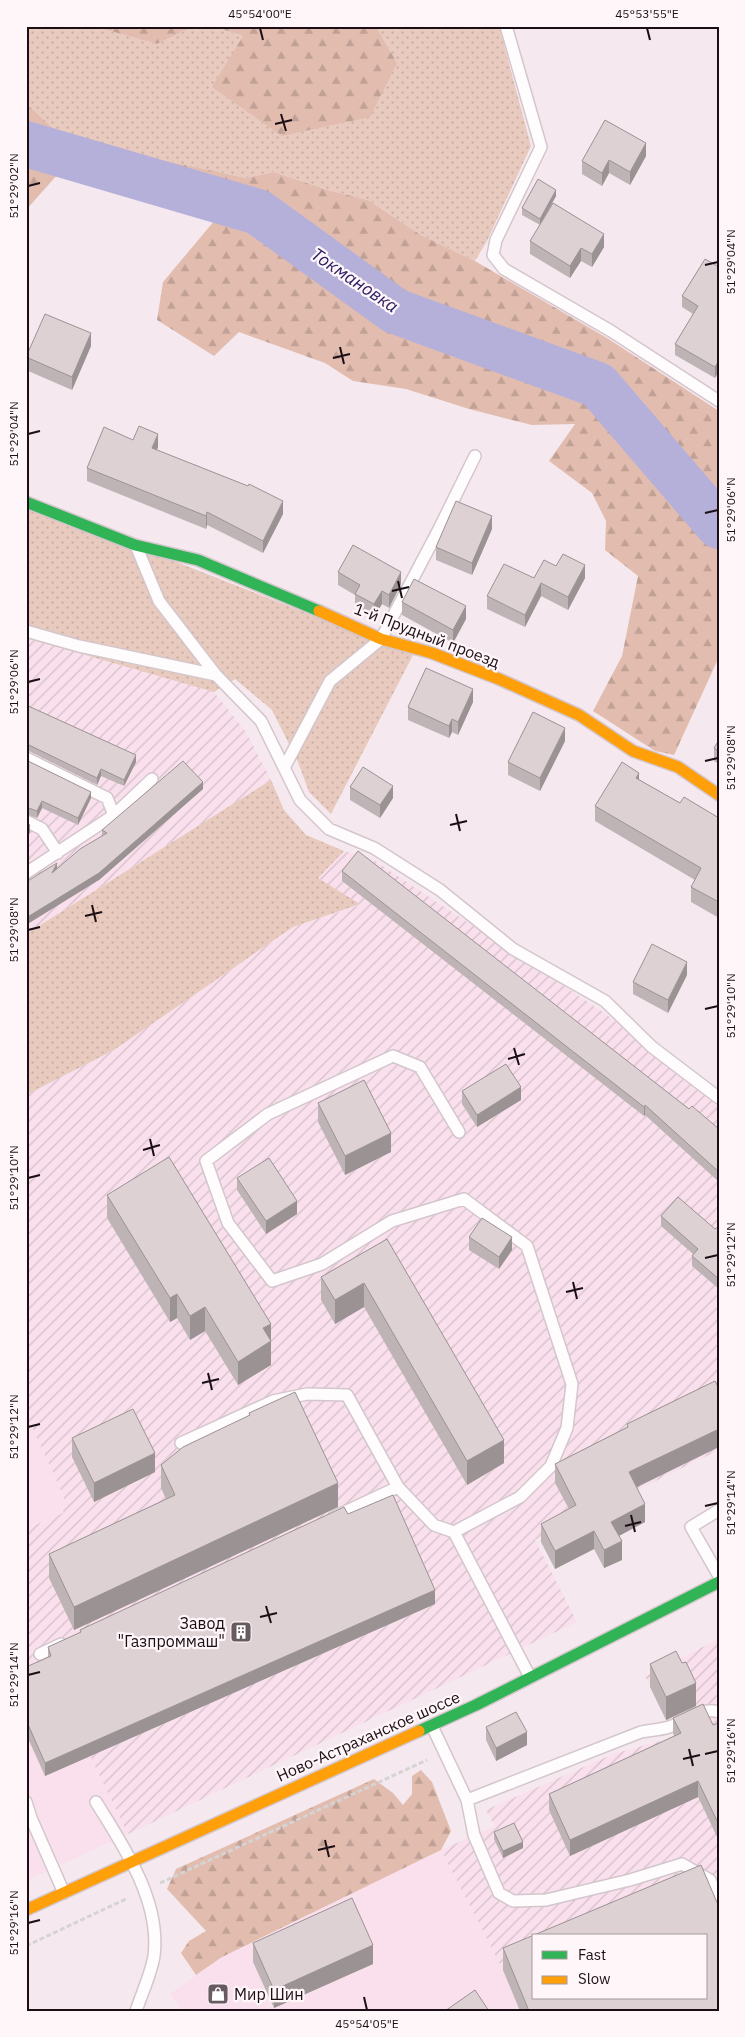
<svg xmlns="http://www.w3.org/2000/svg" width="745" height="2037" font-family="'IBM Plex Sans',sans-serif">
<style>
.built{fill:#f9e0ec}
.industrial{fill:url(#industrial-furrows);fill-rule:evenodd}
.grass{fill:url(#grass-dots)}
.forest{fill:url(#forest-firs)}
.lines{fill:none;stroke-linecap:round;stroke-linejoin:round}
.river{stroke:#b5b0d9;stroke-width:46}
.lane-casing{stroke:#d3c6cc;stroke-width:14}
.fast-casing{stroke:#d3c6cc;stroke-width:14}
.slow-casing{stroke:#d3c6cc;stroke-width:14}
.path{stroke:#d6d3d5;stroke-width:3;stroke-dasharray:5 2.5;stroke-linecap:butt}
.lane{stroke:#fefcfd;stroke-width:11}
.fast{stroke:#30b455;stroke-width:11}
.slow{stroke:#ff9f0a;stroke-width:11}
.wall{fill:#bfb4b5}
.shaded-wall{fill:#9b9294}
.building{fill:#ded1d3;stroke:#9b9294;fill-rule:evenodd}
.ticks{fill:none;stroke:#1b0f15;stroke-width:2}
.labels{text-anchor:middle;dominant-baseline:central;stroke-width:4.5;stroke-linejoin:round;paint-order:stroke}
.street-label{font-size:16px;fill:#1b0f15;stroke:#fef6f9}
.poi-label{font-size:16px;fill:#1b0f15;stroke:#fef6f9;text-anchor:end}
.water-label{font-size:18px;font-style:italic;fill:#2c2062;stroke:#fef6f9}
.neatline{fill:none;stroke:#1b0f15;stroke-width:2}
.ticks-label{font-size:12px;text-anchor:middle;fill:#1b0f15}
</style>
<defs>
<pattern id="industrial-furrows" width="10" height="10" patternUnits="userSpaceOnUse" patternTransform="scale(1.25)"><rect width="10" height="10" fill="#f9e0ec"/><path d="M-1 1l2-2M0 10L10 0M9 11l2-2" fill="none" stroke="#d5bfca"/></pattern>
<pattern id="grass-dots" width="8" height="8" patternUnits="userSpaceOnUse" patternTransform="scale(1.25)"><rect width="8" height="8" fill="#e8cabf"/><path d="M2 2h.1M6 6h.1" fill="none" stroke="#c6aca3" stroke-width="1.8" stroke-linecap="round"/></pattern>
<pattern id="forest-firs" width="22" height="20" patternUnits="userSpaceOnUse" patternTransform="scale(1.25)"><rect width="22" height="20" fill="#e2bdaf"/><path d="M5 1l3.5 6h-7zM16 11l3.5 6h-7z" fill="#c1a196"/></pattern>
</defs>
<rect width="100%" height="100%" fill="#f5e9ef"/>
<path class="built" d="M26,1414l38,83 -1,16 -37,16z
M26,1681l64,75 38,78 -102,47z
M441,1850l62,120 17,41h-338l-12,-17 52,-37z"/>
<path class="industrial" d="M26,638l188,54 32,40 25,48 -245,154z
M344,851l28,8 234,155 113,93v343l-184,90 42,82 -449,212 -38,-78 -64,-75v-152l37,-16 1,-16 -38,-83v-319l88,-45 179,-123 66,-22 -42,-28z
M719,1639v372h-199l-17,-41 -62,-120 54,-24 -9,-16 127,-56 62,-17 -30,-61zM534,1936h172v62h-172z"/>
<path class="grass" d="M26,26h66l65,18 38,-18h18l30,10 154,27 -21,-37h123l32,120 -44,95 -12,20 -54,-26 -53,-35 -40,-10 -54,-18 -28,6 -83,-18 -108,-30 -29,-27z
M26,509l148,52 239,94 -82,159 -22,-22 -11,-30 -26,-52 -37,-31 -21,13 -188,-54z
M271,780l13,30 22,25 38,16 -26,27 42,26 -67,23 -179,123 -88,45v-161z"/>
<path class="forest" d="M92,26h103l-38,18z
M213,26h163l21,37 -27,54 -88,19 -70,-49 31,-51z
M26,103l29,27 108,30 83,18 28,-6 54,18 40,10 53,35 54,26 132,77 112,73v246l-45,98 -19,-4 -62,-40 29,-55 16,-80 -33,-26 1,-29 -14,-28 -43,-32 26,-37 -43,1 -63,-16 -63,-20 -53,-8 -28,-18 -86,-31 -25,24 -57,-36 6,-38 57,-68 -154,-49 -40,45z
M421,1770l11,12 19,49 -10,19 -219,107 -26,18 -15,-22 8,-12 17,-10 -39,-42 9,-20 198,-90 19,14 10,12 9,-11v-18z"/>
<g class="lines">
<path class="river" d="M26,144l232,68 137,99 203,74 121,141"/>
<g class="lane-casing">
<path id="lane" d="M506,26l35,121 -45,93 -3,15 11,14 107,62 108,70
M137,548l22,53 57,74 45,46 39,79 29,29 45,19 66,42 73,59 92,52 47,46 67,51
M26,631l53,15 137,29
M26,758l81,40 7,17
M284,768l46,-87 51,-42 58,-110 36,-73
M26,821l16,8 16,24
M26,873l88,-58 38,-36
M459,1132l-39,-65 -27,-11 -125,58 -62,47 22,62 44,58 50,-17 70,-43 72,-22 63,47 45,138 -5,44 -16,38 -31,31 -66,35 76,145
M181,1443l92,-42 34,-7 40,1 51,92 36,38 20,7
M719,1510l-28,17 28,49
M334,1517l64,-30
M40,1654l21,-10
M432,1726l35,74 7,35 25,58 14,8 33,-1 84,-20 52,-16 28,16 9,20
M467,1800l174,-68c9,-2 19,-2 28,-5 15,-4 33,-21 50,-15
M26,1802l5,16 33,75
M96,1802c28,45 65,99 58,154 -3,18 -12,37 -18,55"/>
</g>
<g class="fast-casing">
<path id="fast" d="M26,502l109,43 63,15 121,51
M419,1731l57,-26 243,-123"/>
</g>
<g class="slow-casing">
<path id="slow" d="M319,611l62,28 51,14 67,26 80,36 54,36 45,16 41,28
M26,1910l393,-179"/>
</g>
<path class="path" d="M160,1883l267,-123
M26,1946l102,-48"/>
<use href="#lane" class="lane"/>
<use href="#fast" class="fast"/>
<use href="#slow" class="slow"/>
</g>
<path class="wall" d="M646,156l-16,29 -21,-12 -7,13 -20,-12v-13z
M556,196l-16,29 -18,-10v-7z
M530,241l74,6 -12,20 -11,-6 -11,17 -40,-24z
M719,267l-4,111 -40,-23v-11l18,-30 -11,-7v-11z
M91,346l-19,44 -46,-20v-13z
M133,440l25,7 -1,3 126,64 -20,39 -56,-28 -1,4 -119,-48v-13z
M492,529l-20,46 -36,-15v-13z
M556,566l29,12 -17,32 -27,-14 -16,31 -38,-18v-13l47,-18z
M338,572l63,12 -12,24 -7,-4 -8,13 -19,-10v-12l-17,-10z
M402,602l64,17 -13,24 -51,-28z
M473,702l-15,33 -6,-3 -3,6 -41,-18v-13z
M26,705l110,57 -12,24 -23,-10 -4,9 -68,-34 -3,1z
M719,740v24l-5,-3v-13z
M565,741l-25,50 -32,-16v-13z
M26,760l65,38 -13,27 -36,-17 -5,10 -11,-4z
M639,780l41,23 39,15v100l-28,-16v-15l4,-7 -100,-59v-15z
M350,787l43,11 -13,20 -30,-18z
M203,789l-104,91 -42,-11 45,-33v-6z
M342,871l377,258v53l-74,-67 -1,1 -302,-235z
M687,975l-19,38 -35,-19v-12z
M462,1091l59,9 -44,27 -15,-23z
M318,1103l73,49 -46,23 -27,-53z
M237,1178l60,36 -31,20 -29,-44z
M107,1195l164,129v41l-33,20 -33,-54 -15,9 -13,-22 -7,4 -63,-104z
M661,1216l54,13 4,-3v63l-27,-23v-10l1,-2 -32,-28z
M469,1237l43,13 -13,19 -30,-19z
M387,1239l117,224 -37,22 -103,-178 -29,17 -14,-24v-23z
M715,1381l-78,106 8,35 -26,14 3,24 -18,8 -10,-19 -39,20 -14,-27v-18l28,-15 -14,-26v-19l72,-37v-3z
M249,1413l89,94 -264,123 -25,-52v-24l117,-55 -5,-11v-23l88,-49z
M72,1438l83,34 -61,30 -22,-45z
M348,1514l87,90 -390,172 -19,-42v-67l22,-9v-11l32,-14v-3z
M682,1663l14,43 -30,14 -16,-33v-23z
M673,1718l40,7h6v116l-21,-44 -128,59 -21,-46v-16l125,-58 -1,-3z
M486,1727l41,18 -31,16 -10,-21z
M494,1832l29,16 -20,10 -9,-19z
M253,1943l120,21 -99,44 -21,-46z
M503,1948l216,63h-199l-17,-41z"/>
<path class="shaded-wall" d="M646,143v13l-16,29v-13z
M609,160v13l-7,13v-13z
M556,190v6l-16,29v-6z
M604,234v13l-12,20v-13z
M581,248v13l-11,17v-12z
M91,333v13l-19,44v-13z
M719,360v11l-4,7v-11z
M158,434v13l-6,14v-13z
M283,501v13l-20,39v-12z
M207,512v13l-1,4v-13z
M492,516v13l-20,46v-12z
M585,565v13l-17,32v-13z
M401,572v12l-12,24v-13z
M541,583v13l-16,31v-12z
M382,591v13l-8,13v-13z
M466,606v13l-13,24v-13z
M473,689v13l-15,33v-13z
M452,719v13l-3,6v-12z
M565,728v13l-25,50v-13z
M136,755v7l-12,24v-6z
M101,769v7l-4,9v-7z
M639,773v15l-3,-10z
M203,782v7l-104,91 -73,45v-7z
M393,786v12l-13,20v-13z
M91,792v6l-13,27v-7z
M42,801v7l-5,10v-7z
M30,825v7l-4,8v-7z
M57,863v7l-5,3z
M687,962v13l-19,38v-13z
M521,1087v13l-44,27v-12z
M645,1105v10l-1,1v-9z
M391,1133v19l-46,23v-19z
M297,1201v13l-31,20v-13z
M512,1237v13l-13,19v-12z
M364,1283v24l-29,17v-24z
M177,1294v24l-7,4v-24z
M205,1307v24l-15,9v-24z
M271,1324v41l-33,20v-23l25,-34z
M719,1429v18l-90,44v-19z
M504,1440v23l-37,22v-24z
M155,1453v19l-61,30v-19z
M338,1483v24l-264,123v-23z
M645,1504v18l-34,18v-18z
M594,1531v18l-39,20v-18z
M622,1541v19l-18,8v-18z
M435,1590v14l-390,172v-13z
M696,1683v23l-30,14v-23z
M527,1732v13l-31,16v-13z
M698,1781v16l-128,59v-16z
M523,1842v6l-20,10v-7z
M373,1945v19l-99,44v-18z"/>
<path class="building" d="M605,120l41,23 -16,29 -21,-12 -7,13 -20,-12z
M538,179l18,11 -16,29 -18,-11z
M553,203l51,31 -12,20 -11,-6 -11,18 -40,-25z
M705,259l14,8v93l-4,7 -40,-23 23,-38 -16,-10z
M45,314l46,19 -19,44 -46,-20z
M139,426l19,8 -6,14 96,38 1,-2 34,17 -20,40 -56,-29 -1,4 -119,-48 17,-41 29,13z
M456,501l36,15 -20,47 -36,-16z
M353,545l48,27 -12,23 -7,-4 -8,13 -19,-10 5,-9 -22,-13z
M563,554l22,11 -17,32 -27,-14 -16,32 -38,-19 17,-32 30,14 10,-18 12,6z
M414,579l52,27 -13,24 -51,-28z
M426,668l47,21 -15,33 -6,-3 -3,7 -41,-19z
M26,705l110,50 -12,25 -23,-11 -4,9 -68,-33h-3z
M533,712l32,16 -25,50 -32,-16z
M719,740v11l-5,-3z
M26,760l65,32 -13,26 -36,-17 -5,10 -11,-4z
M183,761l20,21 -104,91 -73,45v-36l31,-19 -5,10 28,-24 27,-16 -5,-3z
M622,762l17,11 -3,5 44,25 4,-6 35,21v84l-28,-15 10,-19 -106,-62z
M363,767l30,19 -13,19 -30,-18z
M26,822l4,3 -4,8z
M358,851l331,258 3,-3 27,23v43l-74,-67 -1,2 -302,-236z
M652,944l35,18 -19,38 -35,-18z
M506,1064l15,23 -44,28 -15,-24z
M364,1080l27,53 -46,23 -27,-53z
M169,1157l102,167 -8,4 8,13 -33,21 -33,-55 -15,9 -13,-22 -7,4 -63,-103z
M269,1158l28,43 -31,20 -29,-43z
M678,1197l37,32 4,-3v53l-27,-23 6,-7 -37,-33z
M482,1218l30,19 -13,20 -30,-20z
M387,1239l117,201 -37,21 -103,-178 -29,17 -14,-23z
M715,1381l4,8v40l-90,43 16,32 -34,18 11,19 -18,9 -10,-19 -39,20 -14,-27 35,-19 -21,-41 73,-37 -1,-3z
M295,1392l43,91 -264,124 -25,-53 126,-59 -14,-30 22,-18 67,-32 -1,-2z
M133,1409l22,44 -61,30 -22,-45z
M393,1495l42,95 -390,173 -19,-43v-53l25,-11 -3,-9 33,-15 -1,-2 264,-123 4,7z
M676,1651l6,12 4,-1 10,21 -30,14 -16,-33z
M703,1704l10,21 5,-2 1,2v100l-21,-44 -128,59 -21,-46 132,-61 -8,-15z
M516,1712l11,20 -31,16 -10,-21z
M514,1823l9,19 -20,9 -9,-19z
M701,1865l18,42v83h-2l2,4v17h-190l-26,-63zM534,1936h172v62h-172z
M352,1898l21,47 -99,45 -21,-47z
M475,1990l14,21h-44z"/>
<path class="ticks" d="M260,28l3,12M647,28l3,12M281,114l5,17M275,124l17,-4M28,186l12,-3M705,265l13,-3M340,347l4,17M333,358l17,-4M28,434l12,-3M705,513l13,-3M398,581l4,17M392,591l17,-4M28,682l12,-3M705,761l13,-3M456,814l4,17M450,825l17,-4M92,905l4,17M85,916l17,-4M28,930l12,-3M705,1009l13,-3M514,1048l5,17M508,1059l17,-5M150,1139l4,17M143,1150l17,-5M28,1178l12,-3M705,1258l13,-3M573,1282l4,17M566,1292l17,-4M208,1373l4,17M202,1383l17,-4M28,1427l12,-3M705,1506l13,-3M631,1515l4,17M625,1526l16,-4M266,1606l5,17M260,1617l17,-4M28,1675l12,-3M689,1749l4,17M705,1754l13,-3M683,1759l17,-4M325,1840l4,17M318,1850l17,-4M28,1923l12,-3M364,1997l3,13"/>
<defs>
<g id="building-square" transform="scale(1.125)"><rect x="-9" y="-9" width="18" height="18" rx="4" fill="#675b61" stroke="#fef6f9"/><path d="M-4-6H4V6H1V3H-1V6H-4ZM-2.5-4.3h1.7v1.8h-1.7ZM.8-4.3h1.7v1.8H.8ZM-2.5-1h1.7V.8h-1.7ZM.8-1h1.7V.8H.8Z" fill="#fff"/></g>
<g id="shop-square" transform="scale(1.125)"><rect x="-9" y="-9" width="18" height="18" rx="4" fill="#675b61" stroke="#fef6f9"/><path d="M-5-2.5h2.3a2.7 3.5 0 0 1 5.4 0H5L5.5 6h-11ZM-1.5-2.5h3a1.5 2.3 0 0 0-3 0Z" fill="#fff"/></g>
</defs>
<g fill-rule="evenodd">
<use href="#building-square" x="241" y="1632"/>
<use href="#shop-square" x="218" y="1994"/>
</g>
<g class="labels">
<g class="street-label">
<text transform="translate(427 635) rotate(21)">1-й Прудный проезд</text>
<text transform="translate(368 1736) rotate(-24)">Ново-Астраханское шоссе</text>
</g>
<g class="poi-label">
<text x="225" y="1623">Завод<tspan x="225" dy="18">"Газпроммаш"</tspan></text>
<text x="234" y="1994" text-anchor="start">Мир Шин</text>
</g>
<g class="water-label">
<text transform="translate(355 280) rotate(34)">Токмановка</text>
</g>
</g>
<rect width="745" height="2037" fill="none" stroke="#fef6f9" stroke-width="55"/>
<rect x="532" y="1934" width="175" height="65" fill="#fef6f9" stroke="#a39a9e"/>
<rect x="542" y="1951" width="25" height="8" fill="#30b455" stroke="#a39a9e"/>
<text x="578" y="1960" font-size="15" fill="#1b0f15">Fast</text>
<rect x="542" y="1976" width="25" height="8" fill="#ff9f0a" stroke="#a39a9e"/>
<text x="578" y="1984" font-size="15" fill="#1b0f15">Slow</text>
<rect x="28" y="28" width="690" height="1982" class="neatline"/>
<g class="ticks-label">
<text x="260" y="18">45°54'00"E</text>
<text x="647" y="18">45°53'55"E</text>
<text transform="translate(14 186) rotate(-90)" y="4">51°29'02"N</text>
<text transform="translate(731 262) rotate(-90)" y="4">51°29'04"N</text>
<text transform="translate(14 434) rotate(-90)" y="4">51°29'04"N</text>
<text transform="translate(731 510) rotate(-90)" y="4">51°29'06"N</text>
<text transform="translate(14 682) rotate(-90)" y="4">51°29'06"N</text>
<text transform="translate(731 758) rotate(-90)" y="4">51°29'08"N</text>
<text transform="translate(14 930) rotate(-90)" y="4">51°29'08"N</text>
<text transform="translate(731 1006) rotate(-90)" y="4">51°29'10"N</text>
<text transform="translate(14 1178) rotate(-90)" y="4">51°29'10"N</text>
<text transform="translate(731 1255) rotate(-90)" y="4">51°29'12"N</text>
<text transform="translate(14 1427) rotate(-90)" y="4">51°29'12"N</text>
<text transform="translate(731 1503) rotate(-90)" y="4">51°29'14"N</text>
<text transform="translate(14 1675) rotate(-90)" y="4">51°29'14"N</text>
<text transform="translate(731 1751) rotate(-90)" y="4">51°29'16"N</text>
<text transform="translate(14 1923) rotate(-90)" y="4">51°29'16"N</text>
<text x="367" y="2028">45°54'05"E</text>
</g>
</svg>
